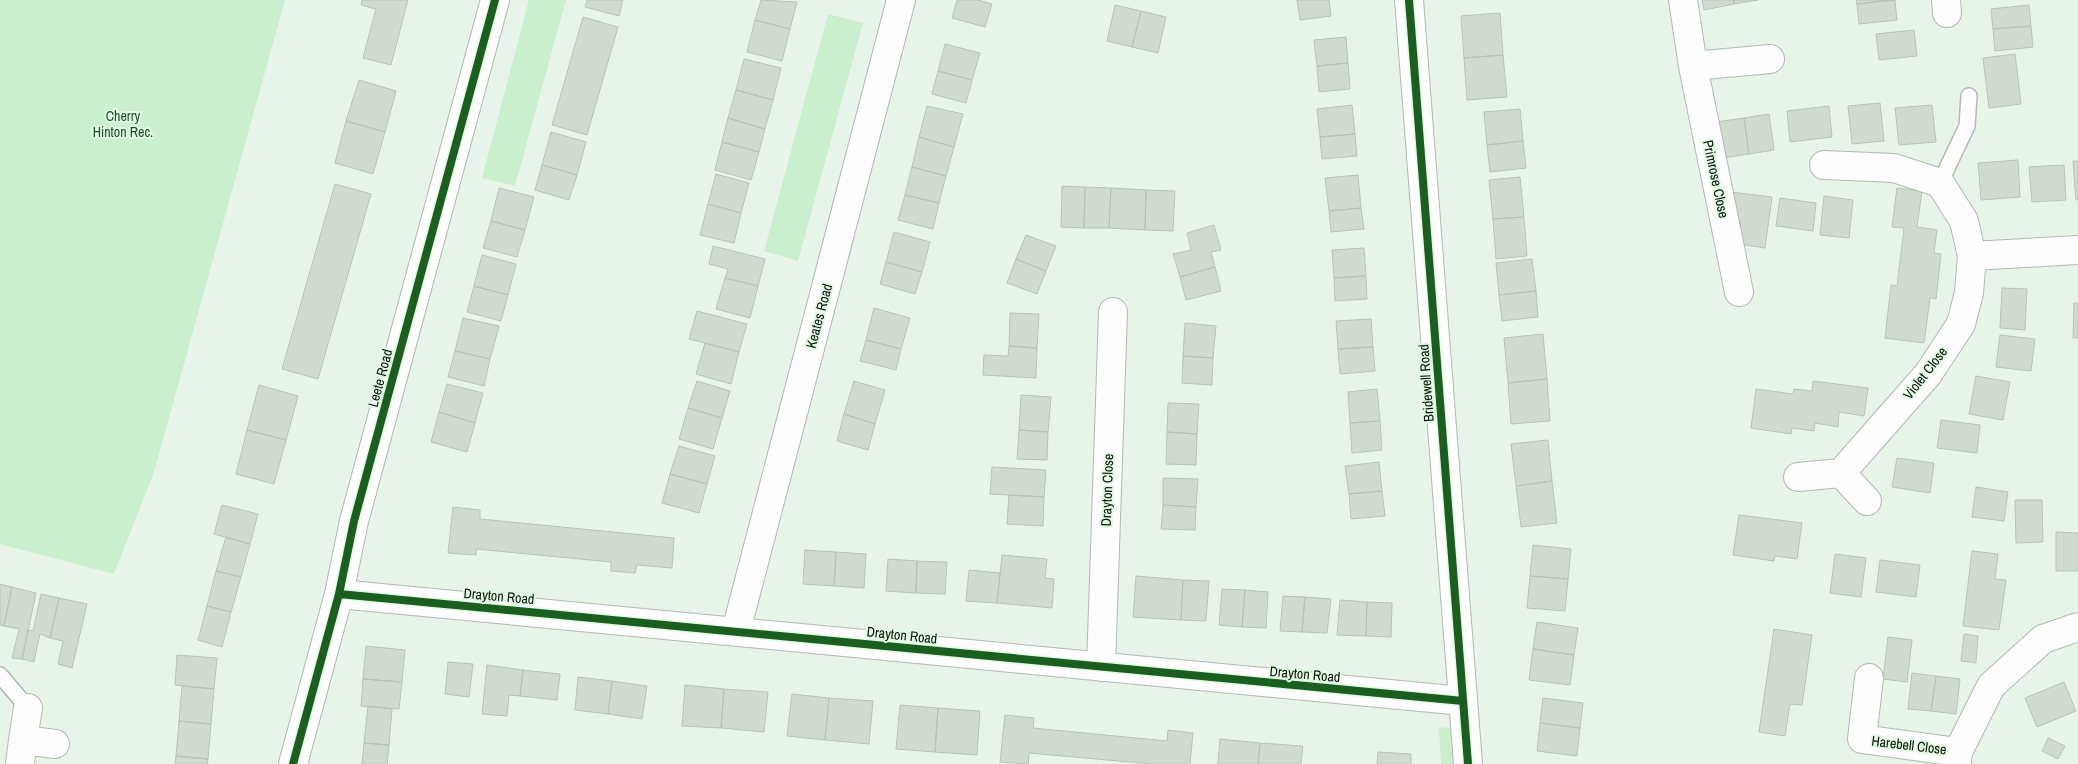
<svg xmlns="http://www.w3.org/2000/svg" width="2078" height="764" font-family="'Archivo Narrow',sans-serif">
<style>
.green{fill:#c9efcd}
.building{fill:#d0dad1;stroke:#b8c2b9}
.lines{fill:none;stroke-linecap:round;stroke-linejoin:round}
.lane-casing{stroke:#b0bab1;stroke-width:18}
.street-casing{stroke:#b0bab1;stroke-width:30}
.lane{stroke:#fcfdfc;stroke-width:15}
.street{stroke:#fcfdfc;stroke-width:28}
.cycleway-casing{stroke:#e2fae4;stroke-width:11}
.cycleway{stroke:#1b5e20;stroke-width:8}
.labels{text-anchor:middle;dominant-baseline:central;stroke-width:4;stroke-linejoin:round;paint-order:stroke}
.park-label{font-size:14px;fill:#1a4d24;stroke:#e2fae4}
.street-label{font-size:14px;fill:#09110a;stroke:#e2fae4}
</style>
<rect width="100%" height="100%" fill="#e8f4e9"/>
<path class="green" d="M0,0h285l-131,472 -40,102 -114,-30z
M529,0h37l-51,186 -33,-8z
M828,14l35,9 -65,238 -34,-10z
M1451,727l6,21v16h-16l-2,-36z"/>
<path class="building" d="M362,0h46l-17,65 -28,-7 13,-49 -15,-4z
M587,0h36l-4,16 -34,-9z
M761,0l36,2 -7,27 -35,-9z
M957,0h21l14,4 -7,23 -33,-9z
M1297,0h32l2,16 -31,4z
M1702,0h32v4l-30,6z
M1734,0h24l-24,4z
M1856,0h34l-33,4z
M1895,0l2,20 -38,4 -2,-20z
M1115,5l26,6 -9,36 -25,-6z
M2029,5l2,21 -38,3 -2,-20z
M1141,11l25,6 -8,36 -26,-6z
M1500,13l3,42 -39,3 -3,-42z
M583,17l35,10 -31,108 -35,-10z
M755,20l35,9 -8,32 -35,-9z
M2031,26l2,21 -38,4 -2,-22z
M1914,30l3,26 -38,4 -3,-26z
M1346,37l2,26 -31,3 -3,-26z
M945,44l35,9 -8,27 -34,-9z
M2015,54l6,50 -32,4 -6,-50z
M1503,55l4,42 -40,3 -3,-42z
M744,59l37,9 -8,32 -37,-10z
M1348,63l2,26 -31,3 -2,-26z
M938,71l34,9 -6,23 -34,-9z
M359,80l37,11 -11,41 -39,-11z
M736,90l37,10 -8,29 -37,-11z
M1880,103l4,38 -32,3 -4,-38z
M1352,105l3,29 -35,3 -3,-28z
M1932,105l4,37 -37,3 -4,-37z
M927,106l36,8 -9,33 -35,-10z
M1829,106l3,31 -42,5 -3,-31z
M1520,109l3,32 -36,4 -3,-33z
M1769,114l5,36 -25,4 -5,-36z
M728,118l37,11 -6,23 -37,-10z
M1744,118l5,36 -27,4 -6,-36z
M346,121l39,11 -12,42 -38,-11z
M551,132l35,10 -9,33 -35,-10z
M1355,134l2,22 -35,3 -2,-22z
M919,137l35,10 -8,29 -34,-9z
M1523,141l3,27 -36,4 -3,-27z
M722,142l37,10 -8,28 -36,-10z
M2018,160l2,37 -39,3 -3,-37z
M2073,161h5v39h-2z
M542,165l35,10 -8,25 -34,-10z
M2064,165l2,35 -34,2 -3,-35z
M912,167l34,9 -7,27 -34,-8z
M716,174l33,9 -8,30 -33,-9z
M1358,175l3,33 -32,3 -4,-33z
M1520,177l4,40 -31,2 -4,-39z
M335,184l36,10 -53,185 -36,-10z
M1062,186l23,1 -1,41 -23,-1z
M1085,187l26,1 -2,40h-25z
M499,188l35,9 -9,33 -34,-9z
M1111,188l35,2 -1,40 -36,-2z
M1897,188l25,3 -5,36 20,3 -3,23 7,1 -5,45 -6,-1 -6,45 -39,-5 6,-53 6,1 7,-58 -12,-1z
M1146,190l29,1 -2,40 -28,-1z
M1731,192l41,5 -7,51 -28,-4 4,-22 -13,-1z
M905,195l34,8 -6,26 -35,-9z
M1824,196l29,4 -4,38 -29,-3z
M1780,198l36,5 -3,28 -37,-5z
M708,204l33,9 -7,30 -34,-8z
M1361,208l3,21 -33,3 -2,-21z
M1524,217l3,39 -31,3 -3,-40z
M491,221l34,9 -8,27 -34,-9z
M1214,225l7,25 -10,2 4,15 -35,10 -7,-23 18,-4 -4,-17z
M894,232l36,10 -8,30 -36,-10z
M1026,235l30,11 -10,25 -30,-12z
M713,246l52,13 -7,27 -33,-8 3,-9 -19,-5z
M1364,248l2,28 -32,2 -2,-28z
M482,255l34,9 -8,31 -34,-9z
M1016,259l30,12 -9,23 -30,-11z
M1532,259l4,32 -37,4 -3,-32z
M886,262l36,10 -7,22 -35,-10z
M1215,267l6,24 -35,9 -6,-23z
M1366,276l1,23 -32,2 -1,-23z
M725,278l33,8 -8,32 -34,-9z
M474,286l34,9 -7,26 -34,-9z
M2002,288l25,1 -2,41 -25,-2z
M1536,291l2,26 -36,4 -3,-26z
M2074,303h4v35h-5z
M874,308l36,10 -9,31 -35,-9z
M697,311l50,13 -8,28 -50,-13z
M1010,313l29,1 -2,34 -28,-2z
M463,318l36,8 -9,33 -35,-8z
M1371,319l2,28 -35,2 -2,-28z
M1185,323l31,3 -3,32 -30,-2z
M1543,334l4,45 -39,4 -4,-45z
M2000,335l35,4 -4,32 -35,-4z
M866,340l35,9 -5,21 -36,-9z
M705,343l34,9 -8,32 -35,-10z
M1009,346l28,2 -1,30 -53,-3 1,-20 24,1z
M1373,347l2,24 -35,3 -2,-25z
M455,351l35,8 -6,27 -36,-9z
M1183,356l30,2 -1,27 -30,-2z
M1976,376l34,6 -7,38 -34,-6z
M1547,379l3,42 -39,3 -3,-41z
M697,381l33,10 -8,27 -34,-10z
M854,381l31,9 -10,34 -31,-10z
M1813,381l55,7 -4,28 -25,-4 -1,15 -23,-4 -1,8 -22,-3 -1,6 -40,-6 5,-39 37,5 1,-5 18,2z
M447,384l36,9 -8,30 -36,-11z
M259,385l39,11 -12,44 -39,-10z
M1377,389l3,32 -30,2 -2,-31z
M1021,395l30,2 -3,35 -29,-2z
M1168,403l31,1 -2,30 -30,-2z
M688,408l34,10 -9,31 -34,-10z
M439,412l36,11 -8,29 -36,-10z
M844,414l31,10 -7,26 -31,-9z
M1941,420l39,5 -3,28 -40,-5z
M1380,421l2,29 -30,3 -2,-30z
M247,430l39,10 -12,44 -38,-10z
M1019,430l29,2 -1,28 -30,-1z
M1167,432l30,2 -1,31 -30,-1z
M1548,440l4,41 -36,5 -5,-42z
M679,446l36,10 -8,28 -37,-10z
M1897,458l37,5 -4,30 -38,-6z
M1379,462l3,29 -33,3 -4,-28z
M992,467l54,3 -2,27 -54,-3z
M670,474l37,10 -8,29 -37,-10z
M1163,478l35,1 -2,28 -33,-2z
M1552,481l5,42 -36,4 -5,-41z
M1976,487l32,5 -4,29 -32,-4z
M1382,491l3,25 -34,3 -2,-25z
M1009,495l35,2 -1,29 -36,-2z
M2015,500h27l1,42 -27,1z
M222,505l36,9 -8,30 -36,-10z
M1163,505l33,2 -1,23 -34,-1z
M453,507l27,3v9l194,19 -2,30 -35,-3 -2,8 -24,-2v-9l-135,-13v6l-28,-2z
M1739,515l63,8 -5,36 -22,-3 -1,5 -41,-6z
M2056,532l22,1v38h-22z
M226,537l24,7 -9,33 -25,-6z
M1533,545l38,4 -3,30 -38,-3z
M805,550l31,2 -2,34 -31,-2z
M1972,551l26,3 -3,25 11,1 -7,50 -36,-4z
M836,552l30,2 -2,34 -30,-2z
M1835,554l31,4 -5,39 -31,-4z
M1002,555l45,4 -2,19 9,1 -2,29 -55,-5z
M888,559l29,2 -1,32 -30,-2z
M1880,560l40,5 -4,32 -40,-5z
M917,561l30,1 -2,32 -29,-1z
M969,570l31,3 -3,30 -31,-2z
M216,571l25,6 -10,35 -24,-6z
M1136,576l47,4 -2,40 -48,-3z
M1530,576l38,3 -3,32 -38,-3z
M1183,580l26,1 -3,40 -25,-1z
M0,584l12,3 -8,39 -4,-1z
M12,587l24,6 -14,66 -10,-1 7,-29 -15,-3z
M1222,589l23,1 -3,37 -23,-2z
M1245,590l23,2 -2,36 -24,-1z
M41,594l18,4 -9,40 -10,-4 -6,28 -12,-3 6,-29 5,1z
M1283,596l22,1 -3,35 -22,-1z
M1305,597l26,2 -4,34 -25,-1z
M59,598l28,6 -15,64 -14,-4 5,-23 -13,-3z
M1340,600l27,2 -1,34 -29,-1z
M1367,602l25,1 -1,34 -25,-1z
M207,606l24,6 -9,35 -24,-7z
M1537,622l41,6 -4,27 -41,-6z
M1774,629l38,6 -10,70 -12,-1 -5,32 -26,-4z
M1964,634l14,2 -2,27 -15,-2z
M1888,637l24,3 -5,42 -24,-3z
M366,646l39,4 -3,32 -39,-3z
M1533,649l41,6 -4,30 -41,-5z
M177,655l40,3 -3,31 -39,-4z
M448,662l25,2 -4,33 -24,-3z
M487,665l36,5 -3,26 -11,-1 -2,21 -25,-2z
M523,670l37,4 -3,26 -37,-4z
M1912,673l24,3 -5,35 -23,-2z
M1936,676l24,3 -4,35 -25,-3z
M578,677l34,4 -4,33 -33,-4z
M363,679l39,3 -3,27 -38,-3z
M612,681l35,5 -5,33 -34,-5z
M2064,682l12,29 -39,16 -12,-29z
M685,685l39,4 -3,39 -39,-2z
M182,686l32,3 -3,35 -32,-3z
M724,689l44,3 -4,40 -43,-4z
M792,694l37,4 -4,42 -38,-4z
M829,698l44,3 -4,43 -44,-4z
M1543,698l40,5 -3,25 -40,-5z
M900,705l38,3 -3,44 -39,-3z
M368,706l24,3 -3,36 -25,-2z
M938,708l42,3 -3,44 -42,-3z
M1005,715l29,3 -1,10 134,13 1,-11 25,3 -3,31h-38l-123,-11 -1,11 -28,-2z
M179,721l32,3 -3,35 -32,-3z
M1540,723l40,5 -3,28 -40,-5z
M2048,738l17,8 -7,13 -16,-8z
M1220,739l40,4 -2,21h-40z
M364,743l25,2 -2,19h-25z
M1260,743l43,3 -2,18h-43z
M1378,752l33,2v10h-34z
M176,756l32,3 -1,5h-32z"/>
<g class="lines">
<g class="lane-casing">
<path id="lane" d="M1940,183l27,-57 2,-30
M0,675l28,33"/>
</g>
<g class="street-casing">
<path id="street" d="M1409,0l59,764
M1683,0l10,66 46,226
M1946,0l1,13
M1693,66l77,-7
M1824,165l70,3 46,15 24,38 8,35
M1798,477l43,-4
M1867,501l-26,-28 87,-99 33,-50 8,-31 3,-37 106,-6
M339,594l1124,107
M736,631l165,-631
M1101,667l12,-355
M1869,678l-7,61 96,13
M23,740l5,-32
M20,764l3,-24 32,4
M293,764l46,-170 15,-73 141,-521
M1957,764l1,-12 33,-66 52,-47 35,-12"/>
</g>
<use href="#lane" class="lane"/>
<use href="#street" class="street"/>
<g class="cycleway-casing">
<path id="cycleway" d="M1409,0l59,764
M339,594l1124,107
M293,764l46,-170 15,-73 141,-521"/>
</g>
<use href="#cycleway" class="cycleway"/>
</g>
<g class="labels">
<g class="park-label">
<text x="123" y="116">Cherry<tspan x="123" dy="16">Hinton Rec.</tspan></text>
</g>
<g class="street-label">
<text transform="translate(1716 179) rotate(78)">Primrose Close</text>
<text transform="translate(819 316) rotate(-75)">Keates Road</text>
<text transform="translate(1925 373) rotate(-52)">Violet Close</text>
<text transform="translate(380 378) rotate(-75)">Leete Road</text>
<text transform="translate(1426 383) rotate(-94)">Bridewell Road</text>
<text transform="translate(1107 490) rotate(-88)">Drayton Close</text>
<text transform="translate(499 596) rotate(5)">Drayton Road</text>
<text transform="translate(902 635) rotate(6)">Drayton Road</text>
<text transform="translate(1305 674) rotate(5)">Drayton Road</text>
<text transform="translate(1909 745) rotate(7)">Harebell Close</text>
</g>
</g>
</svg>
